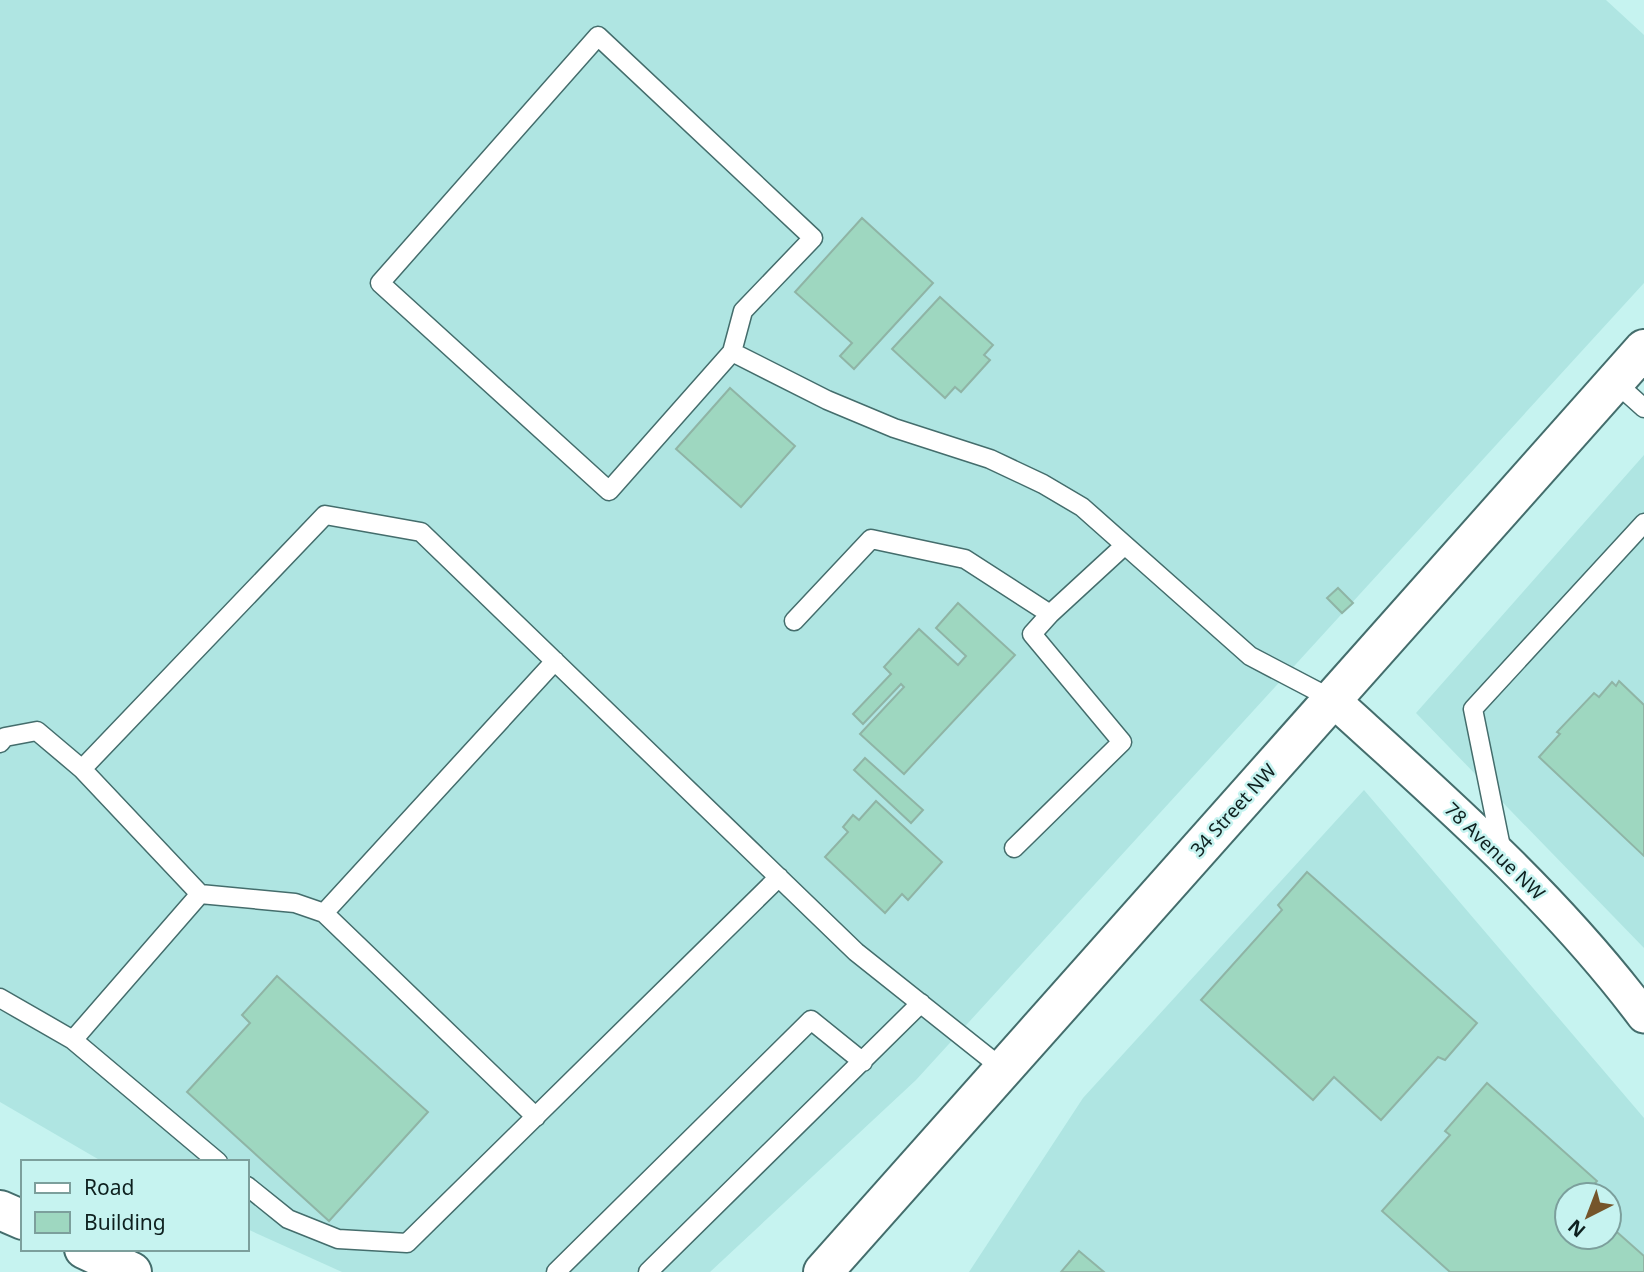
<svg xmlns="http://www.w3.org/2000/svg" width="1644" height="1272" font-family="'Noto Sans',sans-serif">
<style>
.built{fill:#afe5e2;fill-rule:evenodd}
.building{fill:#9ed7c0;stroke:#8fb4a5;stroke-width:2}
.lines{fill:none;stroke-linecap:round;stroke-linejoin:round}
.service-casing{stroke:#446d6c;stroke-width:21}
.minor-casing{stroke:#446d6c;stroke-width:37}
.secondary-casing{stroke:#446d6c;stroke-width:42}
.motorway-casing{stroke:#446d6c;stroke-width:42}
.service{stroke:#fff;stroke-width:18}
.minor{stroke:#fff;stroke-width:33}
.secondary{stroke:#fff;stroke-width:38}
.motorway{stroke:#fff;stroke-width:38}
.labels{text-anchor:middle;dominant-baseline:central;stroke-width:5;stroke-linejoin:round;paint-order:stroke}
.street-label{font-size:19px;fill:#0e201f;stroke:#c6f3f0}
</style>
<rect width="100%" height="100%" fill="#c6f3f0"/>
<path class="built" d="M0,0h1606l38,35v248l-728,797 -206,192h-368l-95,-43v-67h-144l-103,-60z
M1644,455v493l-228,-235z
M1364,790l280,328v154h-675l114,-174zM1567,1195h42v42h-42z"/>
<path class="building" d="M862,218l71,65 -79,86 -14,-13 12,-13 -57,-51z
M940,297l53,48 -9,10 6,5 -29,32 -6,-5 -10,11 -53,-49z
M730,388l65,58 -54,61 -65,-58z
M1338,588l15,15 -11,10 -15,-15z
M958,603l57,52 -111,119 -44,-40 44,-47 -3,-3 -38,40 -10,-10 38,-40 -7,-7 35,-38 39,36 8,-9 -30,-28z
M1619,681l25,24v151l-105,-99 21,-23 -3,-2 37,-39 5,4 13,-15 4,4z
M865,758l58,52 -12,13 -57,-53z
M876,801l66,61 -34,38 -6,-6 -17,19 -60,-56 23,-25 -5,-5 10,-12 6,5z
M1307,872l170,151 -32,37 -7,-3 -57,63 -47,-43 -21,23 -112,-100 81,-90 -4,-5z
M277,976l151,136 -99,109 -142,-129 63,-69 -8,-8z
M1487,1083l110,98 -12,14h-18v42h42v-12l35,31v16h-194l-68,-61 68,-76 -5,-4z
M1079,1251l25,21h-43z"/>
<g class="lines">
<g class="service-casing">
<path id="service" d="M732,352l11,-41 70,-73 -215,-202 -218,247 229,208 123,-139 95,48 67,28 96,31 53,25 39,23 168,149 82,43
M1615,382l29,26
M794,621l77,-82 94,20 85,55
M0,743l5,-6 32,-6 45,38 118,125
M82,769l243,-254 96,17 435,420 147,117
M1014,848l108,-106 -90,-108 18,-20 75,-69
M1502,852l-29,-143 171,-186
M324,913l231,-252
M0,998l73,42 145,122
M73,1040l127,-146 95,9 29,10 212,204
M247,1186l41,33 50,20 69,4 372,-366
M556,1272l255,-252 52,42
M648,1272l273,-269"/>
</g>
<g class="minor-casing">
<path id="minor" d="M1332,699c110,100 222,197 312,317"/>
</g>
<g class="secondary-casing">
<path id="secondary" d="M823,1272l821,-923"/>
</g>
<g class="motorway-casing">
<path id="motorway" d="M0,1210l23,10
M84,1249l48,23"/>
</g>
<use href="#service" class="service"/>
<use href="#minor" class="minor"/>
<use href="#secondary" class="secondary"/>
<use href="#motorway" class="motorway"/>
</g>
<g class="labels">
<g class="street-label">
<text transform="translate(1233 810) rotate(-48)">34 Street NW</text>
<text transform="translate(1495 851) rotate(44)">78 Avenue NW</text>
</g>
</g>
<rect x="21" y="1160" width="228" height="91" fill="#c6f3f0" stroke="#7c9f9c" stroke-width="2"/>
<rect x="35" y="1183" width="35" height="10" fill="#ffffff" stroke="#7c9f9c" stroke-width="2"/>
<text x="84" y="1195" font-size="21" fill="#0e201f">Road</text>
<rect x="35" y="1212" width="35" height="21" fill="#9ed7c0" stroke="#7c9f9c" stroke-width="2"/>
<text x="84" y="1230" font-size="21" fill="#0e201f">Building</text>
<g transform="translate(1588 1216) rotate(222)"><circle r="33" fill="#c6f3f0" stroke="#7c9f9c" stroke-width="2"/>
<path d="M0-5L12 26L0 18L-12 26Z" fill="#75552a"/>
<text y="-10" font-size="19" font-weight="bold" text-anchor="middle" fill="#0e201f">N</text>
</g>
</svg>
